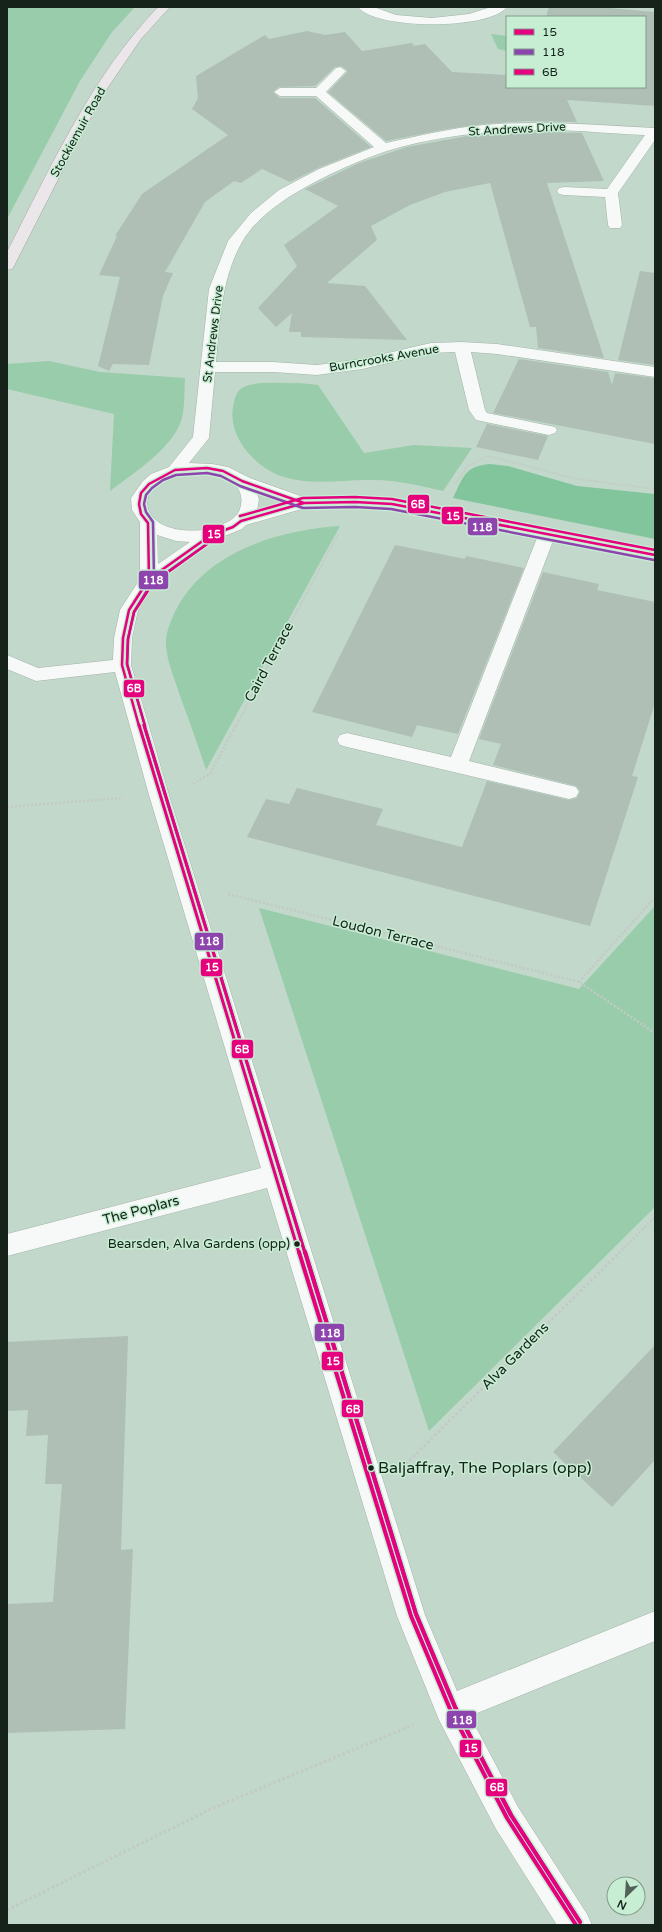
<svg xmlns="http://www.w3.org/2000/svg" width="662" height="1932" font-family="'Varela Round',sans-serif">
<style>
.green{fill:#98ccaa}
.forest{fill:#82c59d}
.building{fill:#afbfb5}
.lines{fill:none;stroke-linecap:round;stroke-linejoin:round}
.minor-casing{stroke:#a3b3a9;stroke-width:1}
.major-casing{stroke:#a2a0a4;stroke-width:1}
.path-far2{stroke:#c3cac5;stroke-width:2;stroke-dasharray:1.5 1.5;stroke-linecap:butt}
.path-far1{stroke:#c3cac5;stroke-width:2.5;stroke-dasharray:2 2;stroke-linecap:butt}
.path{stroke:#c3cac5;stroke-width:3;stroke-dasharray:2.5 2.5;stroke-linecap:butt}
.minor{fill:#f6f9f7;fill-rule:evenodd}
.major{fill:#eae6e9;fill-rule:evenodd}
.bus-1-far2-casing{stroke:#c7edd3;stroke-width:5}
.bus-1-far1-casing{stroke:#c7edd3;stroke-width:6}
.bus-1-casing{stroke:#c7edd3;stroke-width:7}
.bus-2-far2-casing{stroke:#c7edd3;stroke-width:5}
.bus-2-far1-casing{stroke:#c7edd3;stroke-width:6}
.bus-2-casing{stroke:#c7edd3;stroke-width:7}
.bus-3-far2-casing{stroke:#c7edd3;stroke-width:5}
.bus-3-far1-casing{stroke:#c7edd3;stroke-width:6}
.bus-3-casing{stroke:#c7edd3;stroke-width:7}
.bus-1-far2{stroke:#e6007e;stroke-width:2.5}
.bus-1-far1{stroke:#e6007e;stroke-width:3}
.bus-1{stroke:#e6007e;stroke-width:4}
.bus-2-far2{stroke:#8e44ad;stroke-width:2.5}
.bus-2-far1{stroke:#8e44ad;stroke-width:3}
.bus-2{stroke:#8e44ad;stroke-width:4}
.bus-3-far2{stroke:#e5007d;stroke-width:2.5}
.bus-3-far1{stroke:#e5007d;stroke-width:3}
.bus-3{stroke:#e5007d;stroke-width:4}
.bus-dot{fill:#15231a;stroke:#c7edd3;stroke-width:1.5}
.labels{text-anchor:middle;dominant-baseline:central;stroke-width:3;stroke-linejoin:round;paint-order:stroke}
.far-street-label{font-size:12px;fill:#15231a;stroke:#c7edd3}
.bus-label{font-size:13px;fill:#15231a;stroke:#c7edd3;text-anchor:end}
.street-label{font-size:14px;fill:#15231a;stroke:#c7edd3}
.near-bus-label{font-size:16px;fill:#15231a;stroke:#c7edd3;text-anchor:start}
.line-badge{stroke:#c7edd3;stroke-width:1.5}
.badge-label{font-size:11px;text-anchor:middle;font-weight:bold;fill:#fff}
</style>
<rect width="100%" height="100%" fill="#c2d8ca"/>
<path class="green" d="M7,7h128l-23,25 -32,49 -73,138z
M491,34l16,2v15l-9,-2z
M49,361l51,11 85,6c-1,13 0,28 -3,40 -8,30 -49,55 -72,73l4,-77 -107,-25v-25z
M299,383l19,2 46,68 50,-8 58,3 -29,43c-22,-5 -45,-11 -69,-11 -31,-1 -60,6 -90,-3 -29,-9 -59,-42 -50,-74 1,-6 3,-12 8,-15 13,-8 43,-4 57,-5z
M340,526l-134,244c-8,-25 -17,-50 -26,-74 -5,-17 -15,-38 -14,-56 1,-12 7,-24 12,-34 32,-56 102,-76 162,-80z
M655,906v301l-226,224 -170,-523 320,81z"/>
<path class="forest" d="M490,464l18,2 69,20 78,8v45l-202,-41c10,-20 11,-32 37,-34z"/>
<path class="building" d="M549,7h48l58,5v94l-88,-6 10,22 -50,-1 -43,3 -37,5 -61,12 -58,-49 19,-20v-2l-6,-4 -6,1 -20,19 -36,1 -6,5 7,6h35l56,49 -53,21 -28,14 -28,-13 -21,14 -7,-2 -29,21 -40,70 8,1 -10,23 -14,69 -36,-1 -4,7 -11,-5 22,-89 -21,-2 18,-39h-2l27,-42 86,-59 -36,-26 6,-11 -2,-22 69,-41 4,4 38,-8 18,4 20,-3 17,19 50,-8 2,3 11,-2 27,28 55,3v12h138v-70h-99z
M549,132l33,1 22,48 -57,2 57,175 -66,-10 -2,-21h-6l-40,-144 -45,9 -35,13 -39,21 6,14 -50,43 38,3 42,54 -106,-3v-5h-12l3,-19 -16,14 -18,-19 39,-42 -13,-21 54,-39 -33,-17 54,-26 48,-16 60,-11z
M640,271l15,2v92l-37,-5z
M519,359l89,13 4,13 3,-12 40,5v66l-162,-31z
M487,424l61,12 -10,24 -62,-13z
M395,545l70,14 1,-3 58,12 -66,166 -41,-9 -5,12 -100,-25z
M543,572l56,12 -2,6 58,12v101l-23,73 6,1 -48,149 -343,-89 19,-38 23,5 8,-16 86,21 -7,16 86,22 25,-66 82,19 8,-2 3,-7 -4,-5 -83,-21 8,-21 -22,-5z
M128,1336l-7,214 12,-1 -8,180 -118,4v-129l46,-2 9,-118h-17l3,-49 -22,1 2,-26 -21,1v-69z
M655,1345v115l-43,47 -59,-55z"/>
<g class="lines">
<g class="minor-casing">
<path id="minor" d="M358,7h16l22,8 36,3 37,-4 22,-7h16c-17,23 -132,23 -149,0z
M340,67l6,4 -20,21 60,51c32,-7 65,-15 98,-18 57,-5 114,0 171,3v12l-37,53 4,32 -2,3h-10l-2,-3 -3,-28 -41,-2 -5,-1 -2,-3 2,-3 5,-1 43,2 38,-54c-32,-1 -64,-5 -96,-5 -54,0 -111,5 -162,21 -25,8 -51,20 -74,32 -26,14 -56,33 -71,59 -21,37 -22,79 -26,120h57l44,3 45,-6 69,-16 31,-1 35,2 158,23v10l-158,-23 -26,-2 14,58 2,3 68,14 2,3 -2,3 -6,2 -73,-15 -7,-10 -14,-58 -24,1 -69,16 -45,6 -44,-3h-58l-6,66 -20,25 23,1 16,3 22,11 56,20 49,-1 37,2 263,50v12l-102,-20 -84,220 107,26 3,5 -3,5 -7,2 -222,-52 -7,-2 -3,-5 3,-5 7,-2 104,24 86,-219 -145,-29 -37,-2 -50,1 -59,17 -4,4 -25,10 -62,44 -17,27 -6,28 -1,27 38,130 256,820 32,76 198,-80v30l-185,75 48,91 69,107 5,11h-35l-61,-96 -57,-109 -42,-104 -130,-428 -260,68v-22l254,-66 -112,-373 -34,-123 -79,9 -29,-12v-14l31,13 75,-8 1,-22 6,-28 20,-31v-57l-8,-12 -1,-12 12,-17 8,-7 18,-7 24,-30 16,-148 19,-48 23,-28 28,-23 40,-21 55,-22 -58,-51h-36l-6,-4 6,-4h36l20,-20zM190,473c19,0 56,4 51,32 -2,11 -10,16 -20,20 -19,9 -62,9 -72,-14 -10,-23 24,-36 41,-38zM256,492l30,11 -29,8 2,-12zM157,535l19,6 14,1 -32,22z"/>
</g>
<g class="major-casing">
<path id="major" d="M158,7h12l-29,32 -35,51 -32,58 -60,118 -2,3 -5,1v-18c44,-85 84,-175 151,-245z"/>
</g>
<path class="path-far2" d="M455,484l13,-18 20,-10 89,23 78,10
M236,726l102,-192"/>
<path class="path-far1" d="M193,784l17,-10 26,-49
M7,807l115,-9
M228,894l351,88 76,51
M579,982l76,-85
M619,1253l36,-36"/>
<path class="path" d="M406,1464l214,-212
M7,1910l206,-102 200,-83"/>
<use href="#minor" class="minor"/>
<use href="#major" class="major"/>
<g class="bus-1-far2-casing">
<path id="bus-1-far2" d="M134,602l15,-23 62,-44 22,-8 8,-6 63,-18h10
M139,726l-17,-61 1,-27 6,-28 20,-31 -1,-56 -7,-9 -2,-10 2,-11 8,-9 26,-14 32,-2 16,3 19,10 62,22 51,-1 37,2 263,51"/>
</g>
<g class="bus-1-far1-casing">
<path id="bus-1-far1" d="M139,725l160,528"/>
</g>
<g class="bus-1-casing">
<path id="bus-1" d="M299,1252l112,364 39,93 57,109 69,107"/>
</g>
<g class="bus-2-far2-casing">
<path id="bus-2-far2" d="M138,606l15,-24 61,-43
M145,726l-18,-62 1,-25 6,-27 20,-33 -1,-57 -7,-10 -2,-8 2,-9 6,-7 11,-8 13,-5 31,-2 14,3 19,10 63,22 52,-1 36,2 263,51"/>
</g>
<g class="bus-2-far1-casing">
<path id="bus-2-far1" d="M144,725l161,528"/>
</g>
<g class="bus-2-casing">
<path id="bus-2" d="M305,1252l111,362 39,93 56,108 69,107"/>
</g>
<g class="bus-3-far2-casing">
<path id="bus-3-far2" d="M240,516l63,-18 52,-1 37,2 263,51
M145,726l-18,-62 1,-25 6,-27 19,-29 61,-44"/>
</g>
<g class="bus-3-far1-casing">
<path id="bus-3-far1" d="M144,725l161,528"/>
</g>
<g class="bus-3-casing">
<path id="bus-3" d="M305,1252l111,362 39,93 56,108 69,107"/>
</g>
<use href="#bus-1-far2" class="bus-1-far2"/>
<use href="#bus-1-far1" class="bus-1-far1"/>
<use href="#bus-1" class="bus-1"/>
<use href="#bus-2-far2" class="bus-2-far2"/>
<use href="#bus-2-far1" class="bus-2-far1"/>
<use href="#bus-2" class="bus-2"/>
<use href="#bus-3-far2" class="bus-3-far2"/>
<use href="#bus-3-far1" class="bus-3-far1"/>
<use href="#bus-3" class="bus-3"/>
</g>
<g class="bus-dot">
<circle cx="297" cy="1244" r="3.5"/>
<circle cx="371" cy="1468" r="3.5"/>
</g>
<g class="labels">
<g class="far-street-label">
<text transform="translate(517 129) rotate(-3)">St Andrews Drive</text>
<text transform="translate(78 132) rotate(-61)">Stockiemuir Road</text>
<text transform="translate(213 334) rotate(-83)">St Andrews Drive</text>
<text transform="translate(384 358) rotate(-10)">Burncrooks Avenue</text>
</g>
<g class="bus-label">
<text x="290" y="1244">Bearsden, Alva Gardens (opp)</text>
</g>
<g class="street-label">
<text transform="translate(269 662) rotate(-62)">Caird Terrace</text>
<text transform="translate(383 933) rotate(14)">Loudon Terrace</text>
<text transform="translate(141 1210) rotate(-15)">The Poplars</text>
<text transform="translate(515 1356) rotate(-45)">Alva Gardens</text>
</g>
<g class="near-bus-label">
<text x="378" y="1468">Baljaffray, The Poplars (opp)</text>
</g>
</g>
<g class="line-badge">
<rect x="407" y="494" width="23" height="20" rx="4" fill="#e5007d"/>
<rect x="441" y="506" width="23" height="19" rx="4" fill="#e6007e"/>
<rect x="467" y="517" width="31" height="19" rx="4" fill="#8e44ad"/>
<rect x="202" y="524" width="23" height="20" rx="4" fill="#e6007e"/>
<rect x="138" y="570" width="31" height="20" rx="4" fill="#8e44ad"/>
<rect x="123" y="679" width="22" height="19" rx="4" fill="#e5007d"/>
<rect x="194" y="932" width="30" height="19" rx="4" fill="#8e44ad"/>
<rect x="200" y="958" width="23" height="19" rx="4" fill="#e6007e"/>
<rect x="231" y="1039" width="23" height="20" rx="4" fill="#e5007d"/>
<rect x="314" y="1323" width="31" height="19" rx="4" fill="#8e44ad"/>
<rect x="321" y="1351" width="23" height="20" rx="4" fill="#e6007e"/>
<rect x="341" y="1399" width="23" height="19" rx="4" fill="#e5007d"/>
<rect x="446" y="1710" width="31" height="19" rx="4" fill="#8e44ad"/>
<rect x="459" y="1739" width="23" height="19" rx="4" fill="#e6007e"/>
<rect x="485" y="1778" width="23" height="19" rx="4" fill="#e5007d"/>
</g>
<g class="badge-label">
<text x="418" y="508">6B</text>
<text x="453" y="520">15</text>
<text x="482" y="531">118</text>
<text x="214" y="538">15</text>
<text x="153" y="584">118</text>
<text x="134" y="692">6B</text>
<text x="209" y="945">118</text>
<text x="212" y="971">15</text>
<text x="242" y="1053">6B</text>
<text x="330" y="1337">118</text>
<text x="333" y="1365">15</text>
<text x="353" y="1413">6B</text>
<text x="462" y="1724">118</text>
<text x="471" y="1752">15</text>
<text x="497" y="1791">6B</text>
</g>
<rect width="662" height="1932" fill="none" stroke="#15231a" stroke-width="16"/>
<rect x="506" y="16" width="140" height="72" fill="#c7edd3" stroke="#809c89"/>
<rect x="514" y="29" width="20" height="6" fill="#e6007e" stroke="#809c89"/>
<text x="542" y="36" font-size="12" fill="#15231a">15</text>
<rect x="514" y="49" width="20" height="6" fill="#8e44ad" stroke="#809c89"/>
<text x="542" y="56" font-size="12" fill="#15231a">118</text>
<rect x="514" y="69" width="20" height="6" fill="#e5007d" stroke="#809c89"/>
<text x="542" y="76" font-size="12" fill="#15231a">6B</text>
<g transform="translate(626 1896) rotate(205)"><circle r="19" fill="#c7edd3" stroke="#809c89"/>
<path d="M0-3L7 15L0 10L-7 15Z" fill="#526258"/>
<text y="-6" font-size="11" font-weight="bold" text-anchor="middle" fill="#15231a">N</text>
</g>
</svg>
